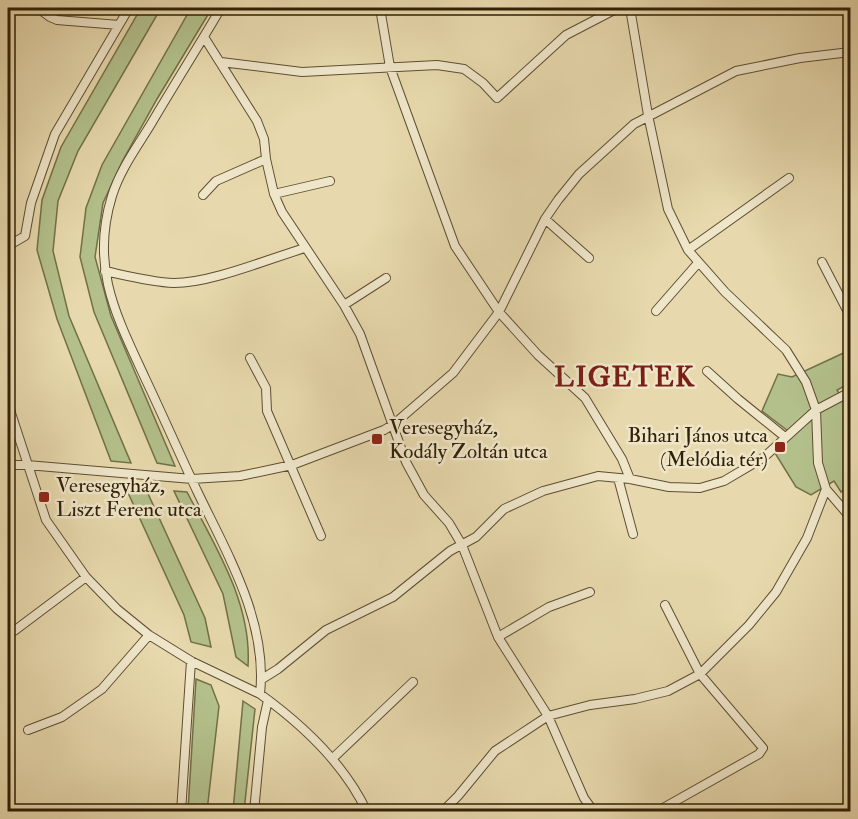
<svg xmlns="http://www.w3.org/2000/svg" width="858" height="819" font-family="'IM FELL Double Pica',serif">
<style>
.green{fill:#b3c08b;stroke:#727048;stroke-width:1.5}
.lines{fill:none;stroke-linecap:round;stroke-linejoin:round}
.minor-casing{stroke:#5e4e30;stroke-width:10}
.minor{stroke:#efe6ca;stroke-width:8}
.poi-dot{fill:#8f2418;stroke:#efe6ca;stroke-width:2}
.labels{text-anchor:middle;dominant-baseline:central;stroke-width:5;stroke-linejoin:round;paint-order:stroke}
.poi-label{font-size:21px;fill:#312006;stroke:#efe6ca;text-anchor:start}
.district-label{font-size:27px;font-weight:bold;letter-spacing:1.5px;fill:#7a1f14;stroke:#efe6ca}
</style>
<rect width="100%" height="100%" fill="#e7d9ad"/>
<filter id="stains"><feTurbulence type="fractalNoise" baseFrequency=".00333" numOctaves="4"/><feColorMatrix values="0 0 0 0 .2 0 0 0 0 .09 0 0 0 0 .02 0 0 0 .5 -.17"/></filter>
<radialGradient id="worn" r=".72"><stop offset=".6" stop-color="#630" stop-opacity="0"/><stop offset="1" stop-color="#630" stop-opacity=".3"/></radialGradient>
<path class="green" d="M141,8h20l-83,143 -20,50 -5,50 16,65 62,147 -20,-2 -54,-142 -20,-69 5,-50 19,-53z
M191,8h21l-55,91 -34,61 -20,43 -8,54 16,59 64,150 -18,-3 -63,-151 -14,-55 6,-49 16,-43z
M850,350v33l-13,7 13,22v72l-9,8 -7,-11 -23,14 -15,-8 -21,-34 17,-19 -30,-23 16,-37 14,3z
M124,484l20,1 61,133 6,29 -20,-5 -7,-27z
M174,491l13,1c28,54 65,111 61,174l-12,-9 -13,-63z
M196,679l15,6 8,21 -12,105h-19z
M243,701l12,8 -11,102h-11z"/>
<g class="lines">
<g class="minor-casing">
<path id="minor" d="M38,8l12,9 7,3 62,5
M221,8c-23,39 -47,77 -70,116 -14,23 -31,46 -39,72 -22,71 4,119 33,182 18,38 35,77 53,115 30,62 70,130 62,201
M380,8l10,59 65,179 44,66 39,43 47,43 37,61 8,20
M630,8l18,107 20,94 20,41 37,42 61,58 20,32 10,28 2,53 8,26 24,28
M204,37l53,84 7,18 2,20 8,35 8,18 62,93 16,29 46,128 18,33 25,28 13,22 36,92 50,79 36,82 10,14
M221,62l81,10 135,-7 27,4 19,14 14,15 69,-63 52,-27
M274,194l56,-13
M203,195l13,-14 50,-22
M545,219l44,39
M8,246l17,-10 6,-33 24,-69 74,-126
M688,250l101,-72
M822,262l28,54
M105,271c23,5 46,11 69,12 37,0 94,-24 131,-35
M344,305l42,-27
M656,311l42,-48
M250,358l16,30 1,23 54,125
M707,371l31,28 47,38
M8,398l3,15 35,107 40,57 31,32 32,26 42,26 69,33c43,31 84,69 107,118
M8,465h19l165,14 48,-3 52,-11 92,-35 10,-6 59,-51 46,-61 46,-93 13,-19 21,-26 55,-50 102,-53 64,-13 50,-6
M618,478l15,56
M14,631l72,-54
M498,637l51,-30 41,-15
M262,679l16,-10 48,-39 67,-33 57,-46 26,-14 28,-28 39,-18 55,-15 32,3 39,8 31,1 24,-7 39,-23 53,-48 34,-18
M28,730l34,-13 40,-28 47,-54
M333,758l80,-76
M125,812l4,-3 20,3
M181,812l10,-151
M254,812l8,-85 6,-27
M442,812l16,-16 37,-45 53,-35 42,-11 45,-6 33,-8 32,-17 49,-49 27,-33 31,-54 19,-49
M656,812l103,-58 4,-6 -63,-74 -35,-69"/>
</g>
<use href="#minor" class="minor"/>
</g>
<g class="poi-dot">
<rect x="371" y="433" width="12" height="12" rx="3"/>
<rect x="774" y="441" width="12" height="12" rx="3"/>
<rect x="38" y="491" width="12" height="12" rx="3"/>
</g>
<g class="labels">
<g class="poi-label">
<text x="389" y="427">Veresegyház,<tspan x="389" dy="24">Kodály Zoltán utca</tspan></text>
<text x="768" y="435" text-anchor="end">Bihari János utca<tspan x="768" dy="24">(Melódia tér)</tspan></text>
<text x="56" y="485">Veresegyház,<tspan x="56" dy="24">Liszt Ferenc utca</tspan></text>
</g>
<g class="district-label">
<text x="625" y="377">LIGETEK</text>
</g>
</g>
<rect width="858" height="819" fill="none" stroke="#e7d9ad" stroke-width="30"/>
<rect x="9" y="9" width="840" height="801" fill="none" stroke="#312006" stroke-width="3"/>
<rect x="15" y="15" width="828" height="789" fill="none" stroke="#312006" stroke-width="1.5"/>
<rect width="100%" height="100%" filter="url(#stains)"/>
<rect width="100%" height="100%" fill="url(#worn)"/>
</svg>
